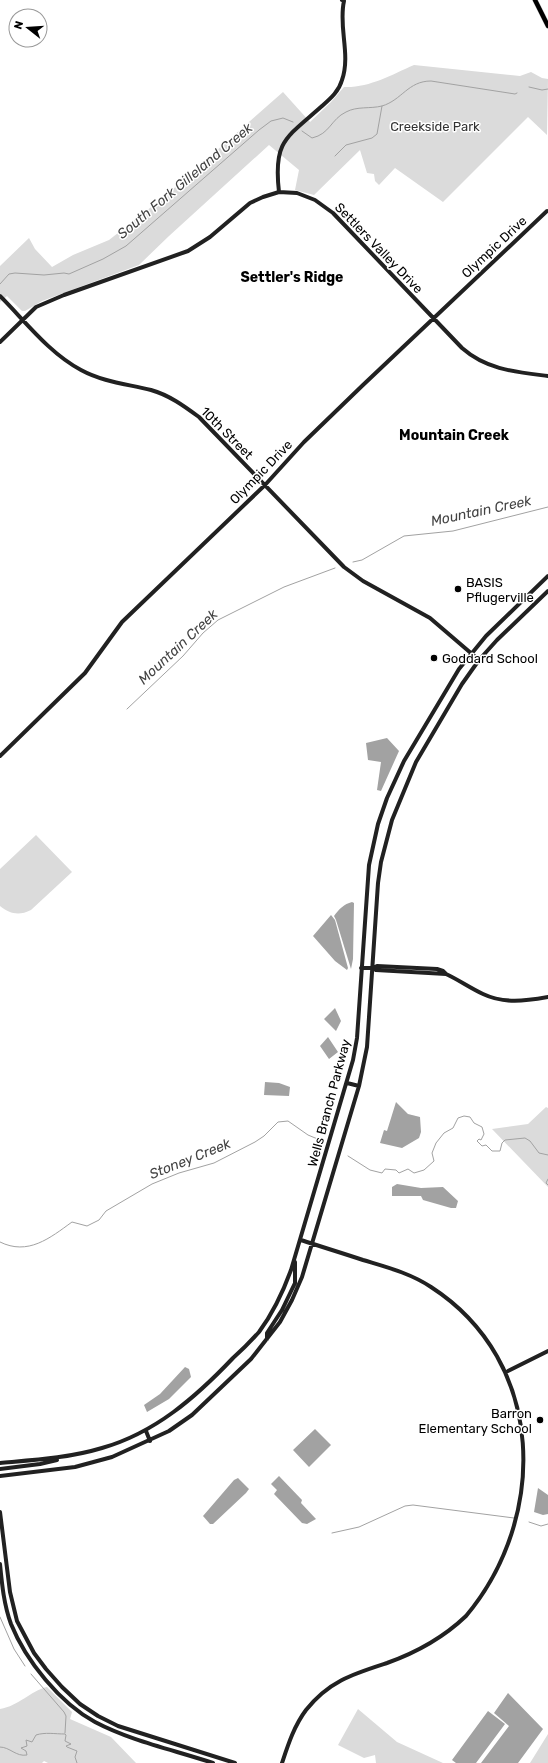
<svg xmlns="http://www.w3.org/2000/svg" width="548" height="1763" font-family="Rubik,sans-serif">
<style>
.green{fill:#dbdbdb}
.water{fill:#a2a2a2}
.lines{fill:none;stroke-linecap:round;stroke-linejoin:round}
.stream{stroke:#a2a2a2;stroke-width:1}
.primary-casing{stroke:#dbdbdb;stroke-width:5.5}
.secondary{stroke:#212121;stroke-width:4}
.primary{stroke:#000;stroke-width:4.5}
.poi-dot{fill:#000;stroke:#fff;stroke-width:1.5}
.labels{text-anchor:middle;dominant-baseline:central;stroke-width:3;stroke-linejoin:round;paint-order:stroke}
.park-label{font-size:13px;fill:#323232;stroke:#fff}
.street-label{font-size:13px;fill:#000;stroke:#fff}
.poi-label{font-size:13px;fill:#000;stroke:#fff;text-anchor:start}
.water-label{font-size:14px;font-style:italic;fill:#434343;stroke:#fff}
.neighbourhood-label{font-size:14px;font-weight:bold;fill:#000;stroke:#fff}
</style>
<rect width="100%" height="100%" fill="#fff"/>
<path class="green" d="M414,65l106,11 11,-4 11,6 6,1 -1,56 -19,-18 -85,85 -48,-34 -16,17 -4,-4 -1,-7 -7,-1 -7,-23 -46,45 -19,-5 4,-20 -30,-25 -100,91 -30,29 -97,36 -17,10h-3l-15,-15 -7,6v-36l29,-28 6,11 17,18 21,-12 36,-15 55,-43 119,-105 27,30 21,-20 13,-15c25,1 47,-12 70,-22z
M36,835l36,37 -41,38c-12,6 -21,4 -31,-4v-37z
M546,1107l2,1v79l-56,-58 36,-5z
M47,1687l25,25 -2,7 41,18 25,26h-88l-4,-2 -2,2h-42v-54c19,-3 30,-18 47,-22z
M358,1709l39,33 46,21h-67l-1,-8 -11,3 -26,-13z
M548,1734v29h-18z"/>
<path class="water" d="M387,738l12,13 -18,40 -4,-1 4,-28 -13,-2 -2,-17z
M352,902l2,1 -1,56 -2,10 -15,-49 -2,-4c5,-7 10,-12 18,-14z
M331,915l4,5 13,48 -1,2 -12,-9 -22,-25z
M335,1008l6,13 -5,10 -12,-12z
M328,1037l10,15 -9,7 -9,-13z
M265,1082l14,1 11,4 -1,9 -25,-1z
M396,1102l12,12 12,3 1,15 -2,6 -17,10 -22,-5 4,-13 3,1z
M397,1184l24,4 22,-1 15,14 -2,7h-5l-28,-8 -2,-4h-29v-9z
M185,1367l4,2 2,8 -22,22 -22,13 -3,-7 16,-11z
M315,1429l16,16 -22,22 -16,-17z
M279,1476l23,24 -1,3 15,16 -9,5 -5,-1 -28,-29 3,-4 -6,-6z
M238,1478l11,11 -3,4 -33,31h-3l-7,-8 31,-36z
M538,1488l10,7v19l-5,1 -9,-3z
M508,1693l35,36 -25,34h-37l28,-37 -15,-13z
M488,1711l17,13 -29,39h-20l-4,-3z"/>
<g class="lines">
<path class="stream" d="M529,87l13,3 6,-1
M302,131l10,7c18,-4 19,-19 34,-26 11,-6 24,-3 36,-6 20,-6 26,-25 49,-25l84,13 2,-1
M335,156l11,-11 26,-7 5,-4 5,-28
M0,284l9,-10 6,-1 29,2 20,-2 5,1 34,-15 23,-13 133,-116 12,-9 12,-3 10,4
M353,562l9,-2 42,-24 49,-5 95,-24
M127,709l56,-53 20,-23 15,-13 66,-33 51,-19
M348,1156l22,14 12,3 3,-4 11,1 3,3 9,-4 6,4 10,-3 10,-9 -2,-8 4,-10 8,-10 9,-5 5,-10 6,-2 6,1 4,6 8,4 2,7 -3,6 -2,-1 -2,2 5,5 4,-1 6,6h8l2,-8 3,-3 20,-2 5,3 9,12 9,2
M548,1179l-2,4 2,2
M0,1242c28,14 50,-4 72,-20l15,4 12,-6 7,-9 46,-27 27,-11 35,-10 41,-21 9,-6 14,-14 10,-1 20,14 12,5
M529,1522l12,4 7,-2
M332,1533l27,-6 46,-21 8,-1 101,13
M0,1617l14,32 11,17
M31,1674l33,38 2,4 -1,17
M0,1747c10,0 16,10 27,8l-1,-4 -5,-3 6,-2 -1,-6 6,2 4,-7c9,-3 19,-1 29,-1l1,1 -1,6 6,3 -5,2 1,1 10,4 -2,6 2,6"/>
<g class="primary-casing">
<path id="primary" d="M535,0l13,26"/>
</g>
<path class="secondary" d="M279,192c-6,-51 7,-54 43,-86 9,-8 17,-15 20,-26 9,-26 -4,-53 2,-79l-2,-1
M0,296c25,25 49,57 81,74 22,12 46,14 70,20 18,5 33,16 48,27l145,150 19,14 67,37 49,42
M0,342l36,-35 28,-12 124,-44 22,-14 40,-34 13,-6 16,-5 18,1 18,7 18,13 129,135c25,22 54,24 86,28
M0,756l85,-83 37,-51 143,-137 39,-43 59,-57 184,-174
M361,968h12l3,2 70,4
M373,968l4,-2 60,3 6,2 3,3c13,6 24,14 37,20 21,10 42,7 65,3
M347,1083l12,3
M267,1339v-6l15,-23 13,-27v-21
M508,1371l40,-20
M146,1431l4,10
M0,1463c34,-3 69,-5 102,-15 53,-15 94,-51 131,-90 9,-8 18,-17 26,-26 14,-19 24,-40 32,-62l62,-210 4,-22 12,-173 9,-41 9,-26 17,-37 55,-92 27,-33 62,-60
M0,1469l40,-5 17,-4
M0,1476l75,-9 37,-10 57,-26 23,-16 59,-56 29,-37 12,-22 10,-23 57,-191 8,-39 11,-164 3,-21 11,-42 24,-58 46,-78 17,-24 18,-20 51,-49
M0,1512l10,80 7,29 17,32 12,16 16,18 18,17 18,12 20,10 117,37
M0,1564c2,21 4,41 11,60 15,37 49,79 84,98 36,19 79,28 118,41
M282,1763c6,-18 12,-37 24,-53 23,-29 47,-36 81,-47 28,-10 57,-26 79,-47 82,-98 81,-254 -35,-329 -21,-14 -45,-20 -68,-27 -21,-7 -41,-13 -62,-20"/>
<use href="#primary" class="primary"/>
</g>
<g class="poi-dot">
<circle cx="458" cy="589" r="4"/>
<circle cx="434" cy="658" r="4"/>
<circle cx="540" cy="1420" r="4"/>
</g>
<g class="labels">
<g class="park-label">
<text x="435" y="126">Creekside Park</text>
</g>
<g class="street-label">
<text transform="translate(494 247) rotate(-43)">Olympic Drive</text>
<text transform="translate(379 248) rotate(46)">Settlers Valley Drive</text>
<text transform="translate(227 433) rotate(45)">10th Street</text>
<text transform="translate(261 472) rotate(-46)">Olympic Drive</text>
<text transform="translate(329 1103) rotate(-75)">Wells Branch Parkway</text>
</g>
<g class="poi-label">
<text x="466" y="582">BASIS<tspan x="466" dy="15">Pflugerville</tspan></text>
<text x="442" y="658">Goddard School</text>
<text x="532" y="1413" text-anchor="end">Barron<tspan x="532" dy="15">Elementary School</tspan></text>
</g>
<g class="water-label">
<text transform="translate(185 181) rotate(-40)">South Fork Gilleland Creek</text>
<text transform="translate(481 511) rotate(-12)">Mountain Creek</text>
<text transform="translate(178 647) rotate(-43)">Mountain Creek</text>
<text transform="translate(190 1159) rotate(-22)">Stoney Creek</text>
</g>
<g class="neighbourhood-label">
<text x="292" y="277">Settler's Ridge</text>
<text x="454" y="435">Mountain Creek</text>
</g>
</g>
<g transform="translate(28 28) rotate(287)"><circle r="19" fill="#ffffff" stroke="#999999"/>
<path d="M0-3L7 15L0 10L-7 15Z" fill="#000000"/>
<text y="-6" font-size="11" font-weight="bold" text-anchor="middle" fill="#000000">N</text>
</g>
</svg>
